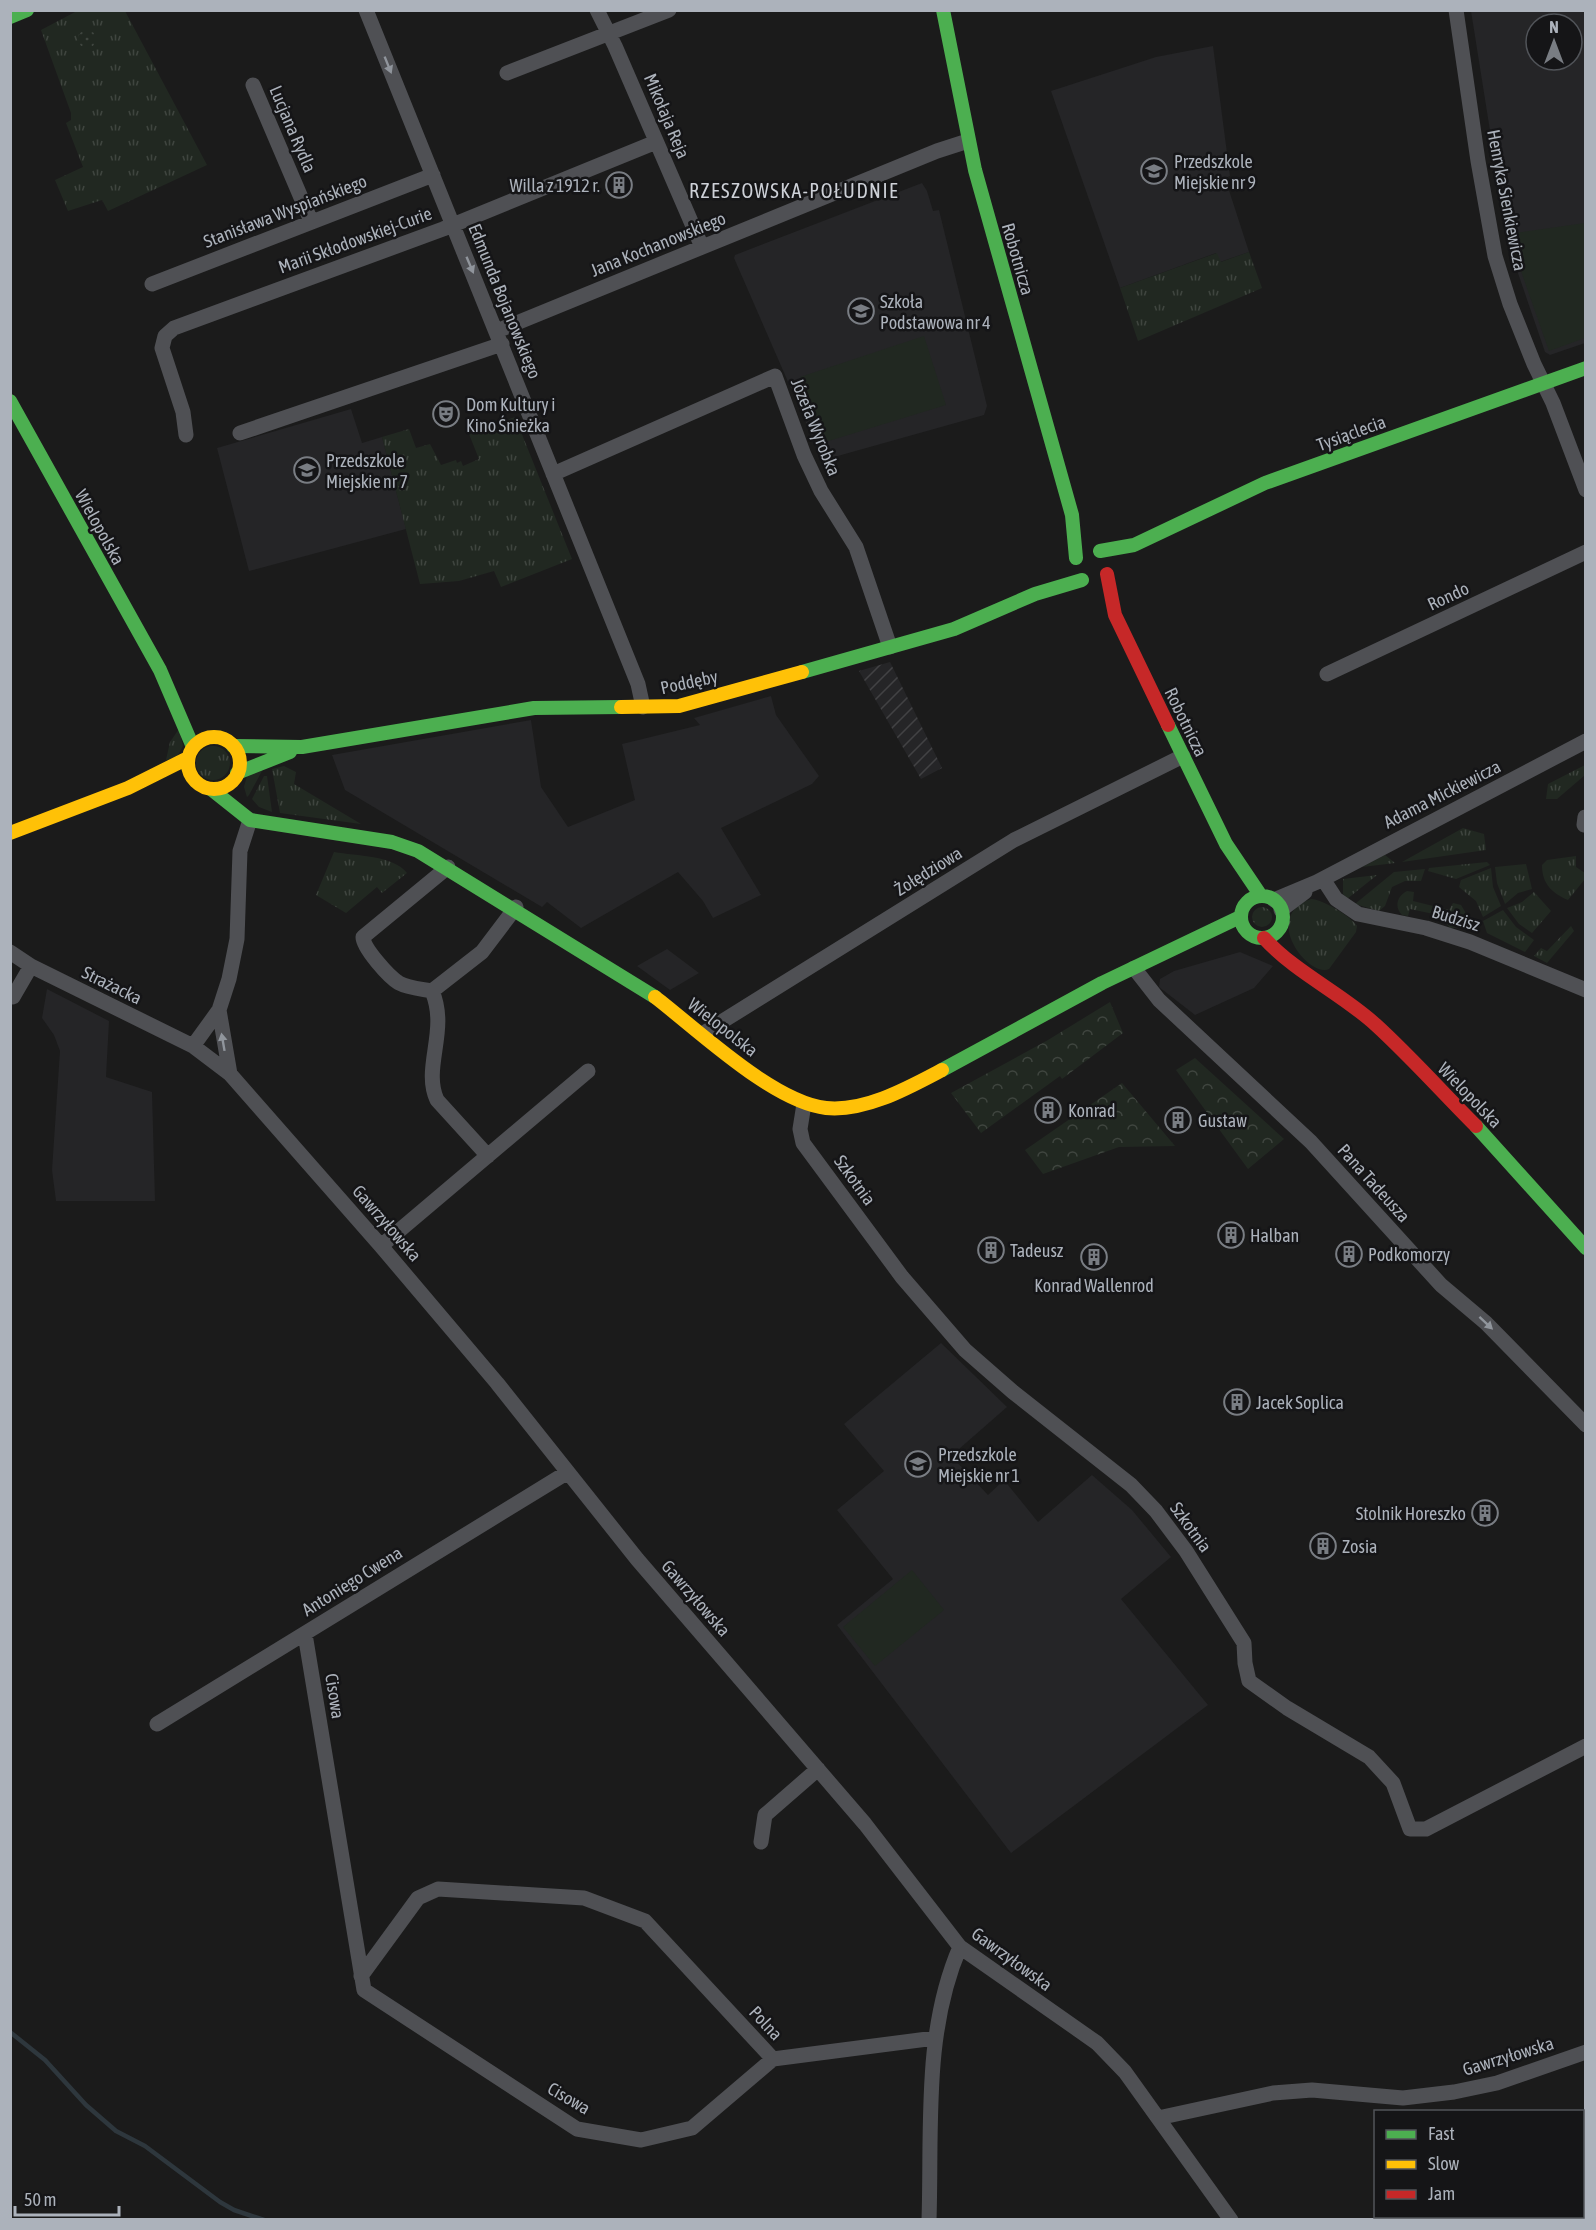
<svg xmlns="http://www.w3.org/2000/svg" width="1596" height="2230" font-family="'Asap Condensed',sans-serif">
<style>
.built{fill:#252527;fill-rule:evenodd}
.industrial{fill:url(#industrial-furrows)}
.grass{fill:url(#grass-tufts)}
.forest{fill:url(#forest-crowns)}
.garden{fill:url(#garden-dots)}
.pitch{fill:#212821}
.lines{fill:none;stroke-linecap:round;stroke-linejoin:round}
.stream{stroke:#2e373d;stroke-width:4.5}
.street{stroke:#4f5054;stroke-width:15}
.fast{stroke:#4caf50;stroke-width:14}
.slow{stroke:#ffc107;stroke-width:14}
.jam{stroke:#c62828;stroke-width:14}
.oneway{fill:#90959c}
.labels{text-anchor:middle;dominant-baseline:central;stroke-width:5;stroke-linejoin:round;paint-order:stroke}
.street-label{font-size:18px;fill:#acb2bb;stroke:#151517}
.poi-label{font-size:18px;fill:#acb2bb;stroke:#151517;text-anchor:start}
.neighbourhood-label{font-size:20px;letter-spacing:1.5px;fill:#cdd0d7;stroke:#151517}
</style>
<defs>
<pattern id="industrial-furrows" width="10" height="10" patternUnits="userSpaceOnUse" patternTransform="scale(1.5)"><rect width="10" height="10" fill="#252527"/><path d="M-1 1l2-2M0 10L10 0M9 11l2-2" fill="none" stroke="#424244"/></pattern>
<pattern id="grass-tufts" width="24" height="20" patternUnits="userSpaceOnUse" patternTransform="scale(1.5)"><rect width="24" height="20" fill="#212821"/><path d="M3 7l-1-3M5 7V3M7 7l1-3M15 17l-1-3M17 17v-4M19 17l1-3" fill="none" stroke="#3f453f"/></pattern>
<pattern id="forest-crowns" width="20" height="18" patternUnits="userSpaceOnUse" patternTransform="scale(1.5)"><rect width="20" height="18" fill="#212821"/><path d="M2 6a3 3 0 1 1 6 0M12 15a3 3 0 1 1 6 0" fill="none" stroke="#3f453f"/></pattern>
<pattern id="garden-dots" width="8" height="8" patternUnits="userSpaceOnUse" patternTransform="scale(1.5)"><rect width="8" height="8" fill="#212821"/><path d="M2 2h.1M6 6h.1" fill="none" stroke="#3f453f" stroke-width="1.8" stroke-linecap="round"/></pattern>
</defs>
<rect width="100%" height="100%" fill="#1b1b1b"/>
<path class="built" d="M1471,11h114v332l-35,12 -5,-3 -37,-108zM1536,24h36v36h-36z
M1213,46l17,130 -5,2 24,74 -29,10 -4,-9 -96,35 -69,-197 105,-34z
M922,183l5,8 6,20 6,-1 48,196 -3,9 -157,44 -7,-4 -86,-197 1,-3z
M351,409l11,34 20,-6 24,92 -157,42 -32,-123z
M771,696l5,19 43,61 -7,8 -91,44 40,67 -48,23 -10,-17 -25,-29 -97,56 -34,-26 -5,5 -197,-117 -13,-35 199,-35 10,67 27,40 67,-27 -13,-56 78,-19 -6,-7z
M667,949l32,24 -29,17 -33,-24z
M1240,952l33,14 -19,22 -59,27 -36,-28 1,-8 14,-8z
M47,989l62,32 -3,56 46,15 3,109h-99l-4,-31 8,-119 -6,-16 -12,-17z
M941,1343l66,64 -56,49 37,39 16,-15 34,42 54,-47 40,35 39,47 -50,42 87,106 -197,148 -174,-228 56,-46 -56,-69 47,-39 -40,-47z
M1585,2152v67h-140l-1,-2 138,-1v-63z"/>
<path class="industrial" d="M890,662l52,106 -21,11 -62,-108z"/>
<path class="grass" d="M77,11h48l82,154 -99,46 -6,-11 -34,11 -13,-31 28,-13 -17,-44 5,-3v-7l-30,-83z
M1249,252l13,36 -124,53 -18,-53 97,-35 4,9z
M515,417l57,142 -71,28 -7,-16 -35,10 -39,3 -38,-147 27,-8 7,19 14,-4 11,21 15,-5 1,3 4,-2 2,5 16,-7 -10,-25z
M179,729l4,17 -6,11 -11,3 4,-18z
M196 763a17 17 0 1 1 34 0a17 17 0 1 1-34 0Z
M1585,765v10l-28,24h-11l2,-15z
M284,766l12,6 -2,12 67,40 -81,-11 -8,-44z
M263,769l-14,26 -2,2 -3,-10 3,-11z
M264,776h3l5,36 -13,-5 -7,-8z
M1463,828l21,6 2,16 -84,12z
M334,852c22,4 59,3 73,21l-25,20 -5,-6 -31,26 -30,-18z
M1385,855l10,8 -33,4z
M1576,856v11l9,6v6l-17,21c-16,-7 -26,-16 -26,-35l5,-5z
M1487,862l3,3 -34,14 -28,-8 1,-3z
M1526,864l6,25 -14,4 -13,11 -8,-21 -2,-16z
M1491,868l2,19 8,19 -18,11 -7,-16 -17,-14 2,-7z
M1425,869l-4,12h-16l-13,6 -7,19 -6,5 -24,-7 39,-32z
M1377,875l-30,24 -4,-5v-15z
M1407,891l7,1 -1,9 36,9 4,-7 8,2 6,10 -1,7 -5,5 -11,1 -4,-5 2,-6 -38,-8 -2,7 -6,-1c-8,-8 -5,-19 5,-24z
M1534,892l17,19 -19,22 -13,-9 -12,-16 15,-6z
M1311,899c11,0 41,18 46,27l-1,6 -27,37c-20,9 -69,-52 -18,-70z
M1252 917a10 10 0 1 1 20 0a10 10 0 1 1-20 0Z
M1503,910l13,17 18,13 -9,12 -38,-19 -4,-12z
M1571,926l3,5 -27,32 -13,-7 7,-8 6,3z"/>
<path class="forest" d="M1110,1002l13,31 -61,46 -2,-3 -79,57 -30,-40 97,-53z
M1195,1058l89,81 -36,30 -72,-99z
M1122,1083l53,63 -56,1 -76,27 -18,-24z"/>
<path class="garden" d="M78 39a9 9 0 1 1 18 0a9 9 0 1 1-18 0Z"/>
<path class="pitch" d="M1585,223v115l-36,13 -41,-117z
M924,336l22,69 -124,38 -22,-66z
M912,1570l32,40 -69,56 -32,-39z"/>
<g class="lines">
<path class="stream" d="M10,2032l35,28 41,45 30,26 29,15 75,56 14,8 30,10"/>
<path class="street" d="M366,10l272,674 5,23
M597,10l18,36 87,201
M1456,10l22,151 17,95 15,48 24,60 19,39 33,87
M507,73l162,-63
M253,85l58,136
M152,284l281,-109
M497,331l440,-180 31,-10
M240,433l262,-89
M186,435l-3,-23 -21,-64 3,-12 9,-8 269,-99 213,-87
M553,474l222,-98 29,79 17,36 35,56 34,100
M1327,674l259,-122
M1584,825l1,-8
M1323,879l13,20 22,15 68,14 44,14 116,48
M1274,900l43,-18 269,-141
M1281,910l24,-18
M10,952l21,14 162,80 37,28 151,172 116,137 140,176 228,265 95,123 137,96 28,29 106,148
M1134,968l25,32 152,142 130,143 45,38 100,102
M432,991c-10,-2 -24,-3 -33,-8 -10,-6 -36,-35 -36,-46l85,-70
M10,995l3,2 18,-31
M219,1010l11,64
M702,1034l312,-194 169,-84
M193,1046l26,-36 10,-31 8,-40 3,-88 10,-31
M804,1104l-4,25 3,14 99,134 63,73 48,42 118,93 25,26 30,40 58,92 1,20 4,18 38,27 82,49 24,26 17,46h16l160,-83
M488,1156l-51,-56c-15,-33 12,-69 -5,-109l50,-39 34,-45
M381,1246l207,-175
M305,1634l59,356 213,139 64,11 51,-12 81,-69 162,-21
M157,1724l411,-252
M761,1842l4,-27 53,-46
M361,1976l57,-78 20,-9 146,9 61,23 128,138
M1158,2118l115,-25 39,-3 91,8 51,-6 43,-9 89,-31
M929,2220c3,-91 -6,-188 31,-273"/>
<path class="fast" d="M943,10l32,160 97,345 4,43
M10,17l17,-7
M10,401l150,269 33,77
M1100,551l34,-6 131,-62 321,-115
M802,672l152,-43 81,-35 47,-14
M1168,725l58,119 35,52
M233,746l69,1 232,-39 87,-1
M237,773l53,-21
M211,789l39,31 142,22 26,9 237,146
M1241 917a21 21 0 1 1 42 0a21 21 0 1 1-42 0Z
M942,1070l160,-87 138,-66
M1476,1126l110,122"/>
<path class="slow" d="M621,707l58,-1 123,-34
M188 763a26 26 0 1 1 52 0a26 26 0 1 1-52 0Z
M10,833l118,-45 60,-30
M655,997c43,33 118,105 171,111 39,4 82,-20 116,-38"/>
<path class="jam" d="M1107,574l8,41 53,110
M1264,938c32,35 77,55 112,87 35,32 67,68 100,101"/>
</g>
<defs><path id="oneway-solid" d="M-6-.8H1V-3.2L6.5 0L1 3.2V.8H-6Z" transform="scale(1.5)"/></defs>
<g class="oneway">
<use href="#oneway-solid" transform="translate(388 65) rotate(68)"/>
<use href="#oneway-solid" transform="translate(470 265) rotate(67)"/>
<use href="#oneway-solid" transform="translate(223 1042) rotate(-100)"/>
<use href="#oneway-solid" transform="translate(1486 1323) rotate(43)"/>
</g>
<defs>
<g id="school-ring" transform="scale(1.35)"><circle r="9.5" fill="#151517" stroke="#797d83" stroke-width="1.5"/><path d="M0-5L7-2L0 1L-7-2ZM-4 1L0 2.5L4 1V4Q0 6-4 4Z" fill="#797d83"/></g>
<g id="building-ring" transform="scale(1.35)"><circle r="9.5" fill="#151517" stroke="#797d83" stroke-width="1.5"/><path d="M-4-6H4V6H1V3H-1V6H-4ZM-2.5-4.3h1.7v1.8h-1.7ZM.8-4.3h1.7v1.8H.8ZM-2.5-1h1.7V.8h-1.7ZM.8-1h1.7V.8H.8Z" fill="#797d83"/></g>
<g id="theatre-ring" transform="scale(1.35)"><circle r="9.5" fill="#151517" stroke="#797d83" stroke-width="1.5"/><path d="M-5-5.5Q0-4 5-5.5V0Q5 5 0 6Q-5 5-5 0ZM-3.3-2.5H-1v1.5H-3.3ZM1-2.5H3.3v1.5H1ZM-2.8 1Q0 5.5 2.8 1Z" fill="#797d83"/></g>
</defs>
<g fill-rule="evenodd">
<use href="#school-ring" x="1154" y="171"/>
<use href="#building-ring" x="619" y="185"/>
<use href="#school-ring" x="861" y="311"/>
<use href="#theatre-ring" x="446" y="414"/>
<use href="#school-ring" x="307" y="470"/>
<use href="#building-ring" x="1048" y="1110"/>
<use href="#building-ring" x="1178" y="1120"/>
<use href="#building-ring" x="1231" y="1235"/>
<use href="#building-ring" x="991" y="1250"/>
<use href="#building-ring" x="1349" y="1254"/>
<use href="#building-ring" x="1094" y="1257"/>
<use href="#building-ring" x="1237" y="1402"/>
<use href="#school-ring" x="918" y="1464"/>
<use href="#building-ring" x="1485" y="1513"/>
<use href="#building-ring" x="1323" y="1546"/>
</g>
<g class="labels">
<g class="street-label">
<text transform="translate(667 116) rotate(67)">Mikołaja Reja</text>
<text transform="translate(293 129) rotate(67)">Lucjana Rydla</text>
<text transform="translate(1507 200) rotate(79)">Henryka Sienkiewicza</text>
<text transform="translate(285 211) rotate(-21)">Stanisława Wyspiańskiego</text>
<text transform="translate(355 240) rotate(-20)">Marii Skłodowskiej-Curie</text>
<text transform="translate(658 244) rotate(-22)">Jana Kochanowskiego</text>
<text transform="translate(1018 259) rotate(74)">Robotnicza</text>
<text transform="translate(505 301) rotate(68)">Edmunda Bojanowskiego</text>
<text transform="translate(816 427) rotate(68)">Józefa Wyrobka</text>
<text transform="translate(1351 433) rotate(-20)">Tysiąclecia</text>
<text transform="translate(100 527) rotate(61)">Wielopolska</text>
<text transform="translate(1448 596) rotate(-25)">Rondo</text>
<text transform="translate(689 682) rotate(-12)">Poddęby</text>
<text transform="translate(1186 722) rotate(64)">Robotnicza</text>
<text transform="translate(1442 794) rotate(-27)">Adama Mickiewicza</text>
<text transform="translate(928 871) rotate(-32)">Żołędziowa</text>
<text transform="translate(1456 918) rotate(17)">Budzisz</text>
<text transform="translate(112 985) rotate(26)">Strażacka</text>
<text transform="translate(723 1027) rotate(38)">Wielopolska</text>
<text transform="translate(1470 1095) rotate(46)">Wielopolska</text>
<text transform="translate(855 1180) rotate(54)">Szkotnia</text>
<text transform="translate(1374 1183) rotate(48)">Pana Tadeusza</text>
<text transform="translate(387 1223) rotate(49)">Gawrzyłowska</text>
<text transform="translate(1191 1527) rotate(54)">Szkotnia</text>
<text transform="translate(352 1581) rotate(-32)">Antoniego Cwena</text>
<text transform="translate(696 1598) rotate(49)">Gawrzyłowska</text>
<text transform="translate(335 1696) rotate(81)">Cisowa</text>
<text transform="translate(1012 1959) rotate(36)">Gawrzyłowska</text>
<text transform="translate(766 2023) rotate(47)">Polna</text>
<text transform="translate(1508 2056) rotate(-17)">Gawrzyłowska</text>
<text transform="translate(569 2098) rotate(30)">Cisowa</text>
</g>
<g class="poi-label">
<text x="1174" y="161">Przedszkole<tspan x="1174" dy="21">Miejskie nr 9</tspan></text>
<text x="600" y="185" text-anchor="end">Willa z 1912 r.</text>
<text x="880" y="301">Szkoła<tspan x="880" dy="21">Podstawowa nr 4</tspan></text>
<text x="466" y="404">Dom Kultury i<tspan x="466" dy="21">Kino Śnieżka</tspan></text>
<text x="326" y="460">Przedszkole<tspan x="326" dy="21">Miejskie nr 7</tspan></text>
<text x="1068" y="1110">Konrad</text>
<text x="1198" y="1120">Gustaw</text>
<text x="1250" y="1235">Halban</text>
<text x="1010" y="1250">Tadeusz</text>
<text x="1368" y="1254">Podkomorzy</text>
<text x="1094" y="1285" text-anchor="middle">Konrad Wallenrod</text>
<text x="1256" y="1402">Jacek Soplica</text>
<text x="938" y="1454">Przedszkole<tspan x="938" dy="21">Miejskie nr 1</tspan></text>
<text x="1466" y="1513" text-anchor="end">Stolnik Horeszko</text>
<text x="1342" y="1546">Zosia</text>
</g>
<g class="neighbourhood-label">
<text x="794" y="190">RZESZOWSKA-POŁUDNIE</text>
</g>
</g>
<rect width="1596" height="2230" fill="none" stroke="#acb2bb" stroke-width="24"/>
<rect x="1374" y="2110" width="210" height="108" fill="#151517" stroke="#515459" stroke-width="1.5"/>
<rect x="1386" y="2130" width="30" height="9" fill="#4caf50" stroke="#515459" stroke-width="1.5"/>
<text x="1428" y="2140" font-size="18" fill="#acb2bb">Fast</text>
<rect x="1386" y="2160" width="30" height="9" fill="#ffc107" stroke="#515459" stroke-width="1.5"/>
<text x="1428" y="2170" font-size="18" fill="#acb2bb">Slow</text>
<rect x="1386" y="2190" width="30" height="9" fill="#c62828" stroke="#515459" stroke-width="1.5"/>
<text x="1428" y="2200" font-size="18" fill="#acb2bb">Jam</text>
<g transform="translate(1554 42)"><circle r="28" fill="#151517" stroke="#515459" stroke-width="1.5"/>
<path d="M0-4.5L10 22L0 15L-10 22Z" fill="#797d83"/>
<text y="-9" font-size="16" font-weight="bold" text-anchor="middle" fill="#acb2bb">N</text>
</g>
<path d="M15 2206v9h104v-9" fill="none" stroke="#acb2bb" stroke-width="3"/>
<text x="24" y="2206" font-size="18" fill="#acb2bb" stroke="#151517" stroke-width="4.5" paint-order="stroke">50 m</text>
</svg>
